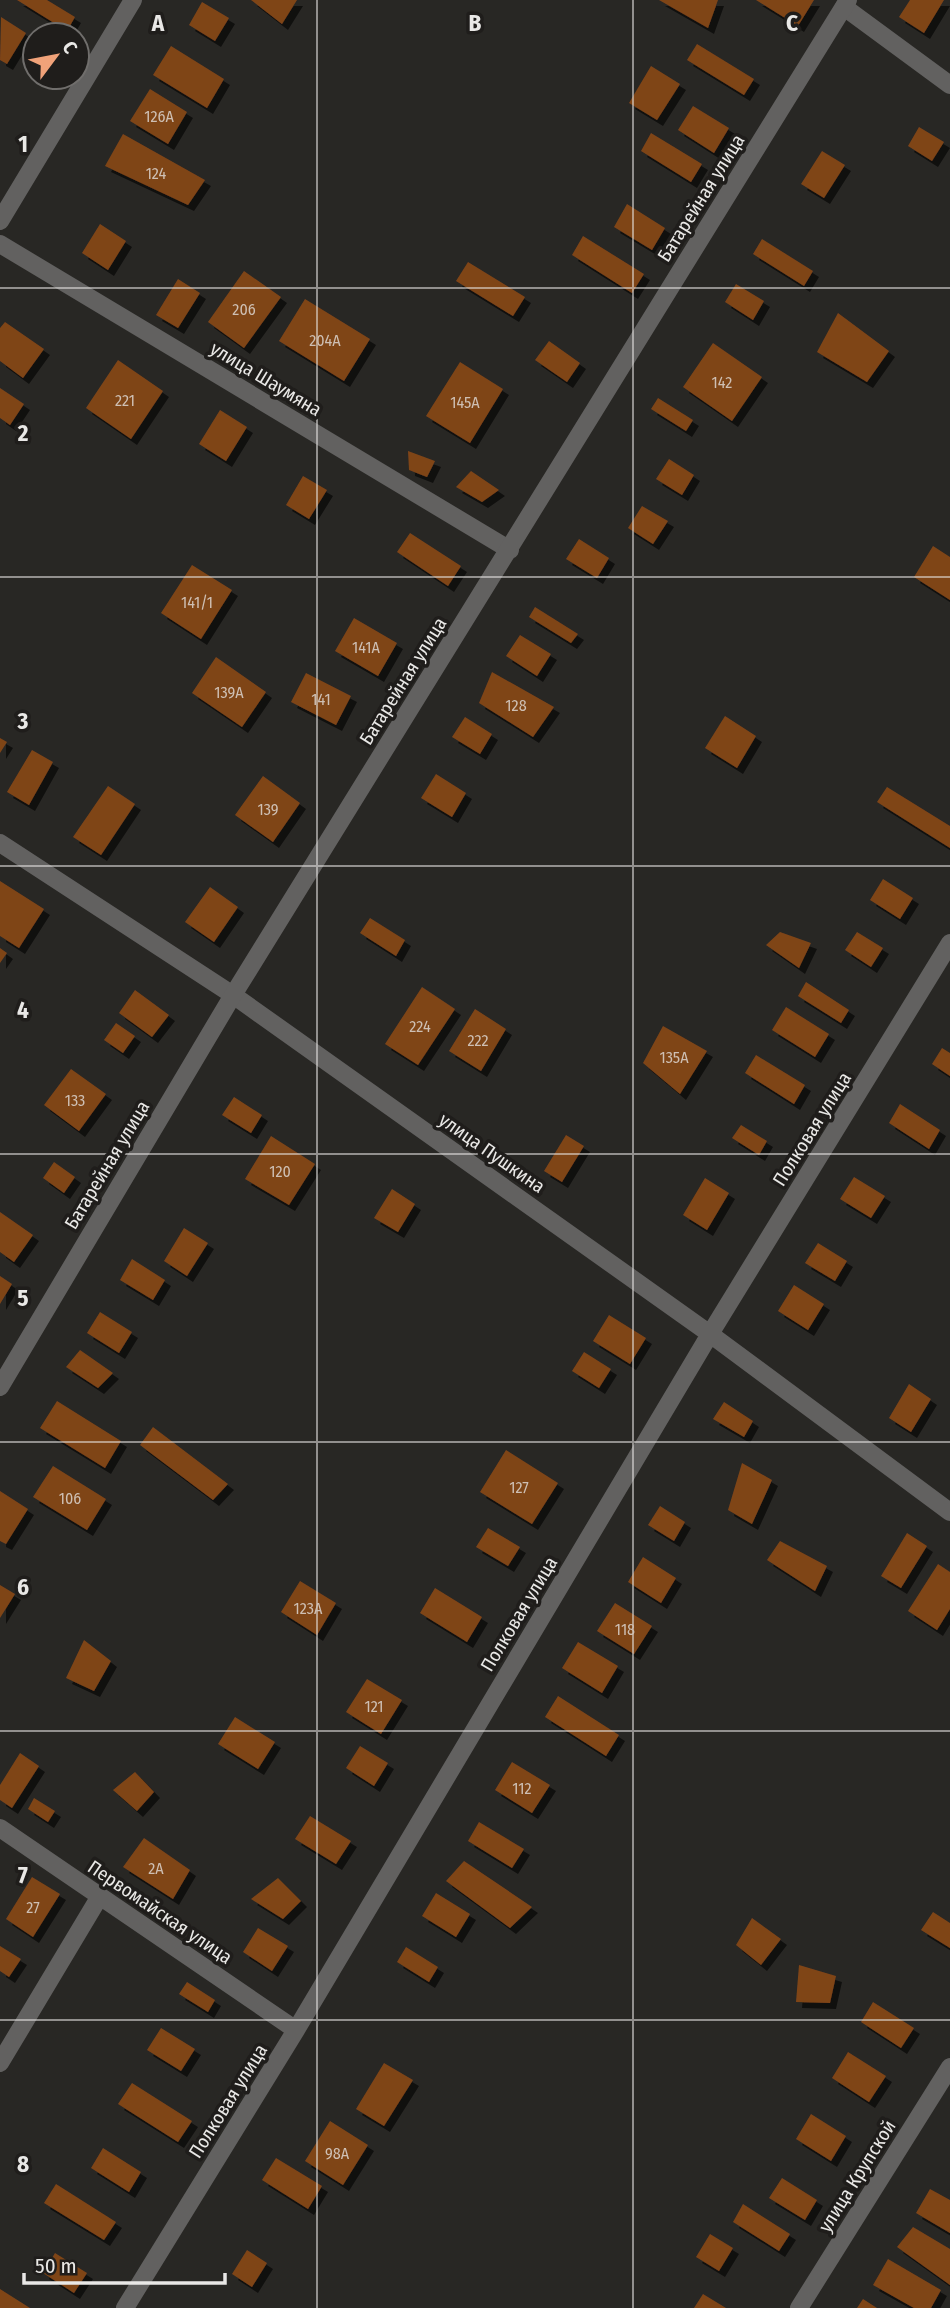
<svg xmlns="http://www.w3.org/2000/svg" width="950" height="2308" font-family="'Fira Sans Condensed',sans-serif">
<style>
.building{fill:#7f4419;filter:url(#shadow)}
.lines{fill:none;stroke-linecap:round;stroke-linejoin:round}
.minor{stroke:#626160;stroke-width:18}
.tertiary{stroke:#626160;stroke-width:18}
.grid{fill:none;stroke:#e9e8e6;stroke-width:2;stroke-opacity:0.55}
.labels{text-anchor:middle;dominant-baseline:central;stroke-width:7;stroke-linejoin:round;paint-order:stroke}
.number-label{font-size:16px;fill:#cebfb3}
.street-label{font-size:19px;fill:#e9e8e6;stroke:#1f1d1b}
.grid-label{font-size:23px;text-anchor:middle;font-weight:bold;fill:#e9e8e6;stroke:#1f1d1b;stroke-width:7;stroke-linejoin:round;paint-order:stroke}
</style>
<defs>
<filter id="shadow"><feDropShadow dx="6" dy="6" stdDeviation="0" flood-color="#0009"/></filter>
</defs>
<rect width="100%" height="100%" fill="#282724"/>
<path class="building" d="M17,0h30l28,17 -8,14z
M251,0h46l-15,24z
M659,0h59l-10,28z
M756,0h58l-16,26z
M910,0h34l-20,33 -25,-16z
M202,2l27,16 -14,23 -26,-16z
M1,17l25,16 -19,31 -7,-4z
M697,44l57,35 -10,16 -57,-35z
M171,46l53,33 -17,29 -54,-33z
M651,66l29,18 -23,36 -28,-17z
M150,89l37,23 -19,32 -38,-23z
M693,106l36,22 -15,25 -36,-23z
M919,127l25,15 -12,19 -24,-15z
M651,133l51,31 -11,18 -50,-31z
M123,134l82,46 -17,25 -83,-39z
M822,151l23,14 -21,33 -23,-14z
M627,204l38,24 -13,22 -38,-23z
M100,224l26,17 -18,29 -26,-17z
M583,236l61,38 -12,19 -60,-38z
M762,239l51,32 -9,15 -51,-32z
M468,262l57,35 -12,19 -57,-35z
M244,271l37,26 -37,51 -36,-26z
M178,279l22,14 -22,35 -22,-13z
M736,284l28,17 -11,19 -28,-18z
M305,299l65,40 -26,42 -65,-40z
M838,313l51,38 -22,31 -50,-30z
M5,322l39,27 -21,29 -23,-17v-33z
M549,341l31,22 -13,19 -32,-22z
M713,343l49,34 -30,44 -49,-34z
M118,360l45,31 -32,48 -45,-31z
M460,362l43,27 -33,54 -44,-27z
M0,388l24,16 -14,21 -10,-7z
M658,398l35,22 -7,11 -35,-22z
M220,410l27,17 -21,34 -27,-17z
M408,451l27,10 -8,16 -18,-7z
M669,459l25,16 -12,20 -26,-16z
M471,471l28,19 -17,12 -26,-15z
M303,476l24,14 -18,29 -23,-14z
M642,506l26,15 -15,23 -25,-16z
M410,533l51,33 -13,20 -51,-34z
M579,539l30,19 -12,20 -31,-19z
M933,546l17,11v43l-36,-23z
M192,565l40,25 -31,49 -40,-26z
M535,607l43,27 -7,9 -42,-26z
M354,618l43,25 -19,33 -43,-25z
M520,635l31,19 -14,22 -31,-20z
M216,657l50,35 -24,35 -50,-34z
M492,672l62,35 -21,30 -54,-34z
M306,673l45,23 -15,29 -45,-23z
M725,716l31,20 -19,32 -32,-20z
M465,717l27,17 -12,20 -28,-17z
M0,738l7,4 -7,11z
M32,750l21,12 -24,43 -22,-13z
M436,774l30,19 -14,24 -31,-19z
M263,776l37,27 -27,39 -38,-27z
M108,786l27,18 -34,51 -28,-18z
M887,787l63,39v22l-73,-46z
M883,879l30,19 -13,21 -30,-19z
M0,881l44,28 -25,39 -19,-12z
M210,887l28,20 -24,35 -29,-20z
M370,918l35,22 -9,16 -36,-23z
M780,932l31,11 -12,25 -33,-23z
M857,932l26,16 -12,19 -26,-17z
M0,948l7,5 -7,10z
M806,982l43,28 -8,13 -43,-27z
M422,987l33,22 -37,56 -33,-21z
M135,990l34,25 -17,22 -33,-24z
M786,1007l43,27 -14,23 -43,-27z
M475,1009l31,20 -25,42 -32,-20z
M116,1023l19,13 -12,17 -19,-13z
M663,1026l44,25 -27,43 -37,-31z
M942,1048l8,5v23l-18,-12z
M756,1055l49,30 -11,19 -49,-31z
M71,1069l35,25 -27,37 -35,-26z
M234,1097l28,18 -11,18 -29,-18z
M900,1104l40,26 -11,19 -40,-26z
M741,1125l26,16 -8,14 -27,-17z
M566,1135l18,11 -22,36 -18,-11z
M271,1136l44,28 -26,41 -44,-26z
M54,1162l21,15 -11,16 -21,-15z
M854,1177l31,19 -14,22 -31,-19z
M705,1178l24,15 -22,37 -24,-15z
M392,1189l23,15 -17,28 -24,-14z
M0,1212l33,23 -19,27 -14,-10z
M184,1228l24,15 -21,33 -23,-15z
M818,1243l29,18 -12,20 -30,-18z
M132,1259l33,21 -12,20 -33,-20z
M0,1276l12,8 -12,20z
M794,1285l30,19 -16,26 -30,-19z
M100,1312l32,20 -13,21 -32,-20z
M609,1315l37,23 -16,26 -37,-23z
M80,1350l33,23 -15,15 -32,-21z
M584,1352l27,17 -12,19 -27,-17z
M909,1384l22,15 -20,33 -22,-14z
M57,1401l64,40 -16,27 -65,-40z
M724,1402l29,19 -9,16 -31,-18z
M153,1427l75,57 -15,16 -73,-55z
M506,1450l52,33 -26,41 -52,-32z
M742,1463l30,17 -20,44 -24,-14z
M53,1466l53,33 -19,31 -54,-33z
M0,1491l28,18 -22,35 -6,-3z
M660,1506l25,16 -11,19 -26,-16z
M488,1528l32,19 -12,19 -32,-19z
M907,1533l20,13 -26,42 -20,-12z
M780,1541l47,25 -12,25 -48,-31z
M643,1557l33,21 -15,25 -33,-21z
M938,1564l12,8v37l-13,21 -29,-19z
M300,1581l36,22 -19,32 -36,-23z
M0,1585l15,9 -15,24z
M435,1588l47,29 -15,25 -47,-29z
M615,1603l37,23 -18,28 -37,-23z
M84,1640l27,21 -17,30 -28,-13z
M578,1642l40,24 -16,27 -40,-25z
M367,1679l35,21 -21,34 -35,-22z
M558,1696l61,39 -13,21 -61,-39z
M235,1717l40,25 -17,27 -40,-25z
M360,1746l28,17 -14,23 -28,-18z
M20,1753l19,13 -27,42 -12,-8v-15z
M512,1762l38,23 -18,28 -37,-23z
M135,1772l19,20 -17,19 -24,-21z
M34,1798l21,13 -7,11 -20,-13z
M310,1816l41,25 -15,23 -41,-25z
M479,1822l45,27 -12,19 -44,-27z
M144,1838l46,32 -17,29 -50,-32z
M464,1861l68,46 -22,21 -64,-47z
M32,1877l28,17 -27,43 -27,-18z
M278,1878l23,23 -18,18 -32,-20z
M436,1893l34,21 -14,23 -34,-21z
M933,1912l17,11v25l-29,-18z
M752,1918l29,21 -20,26 -25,-20z
M258,1928l30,18 -16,25 -29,-19z
M0,1946l21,13 -12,18 -9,-6z
M406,1947l32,20 -9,15 -32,-20z
M799,1965l37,11 -6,27 -34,-1z
M187,1982l28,18 -7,12 -29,-18z
M873,2002l41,26 -13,20 -40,-26z
M161,2028l34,21 -14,22 -34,-21z
M848,2052l38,24 -17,26 -37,-24z
M384,2063l29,17 -29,46 -28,-17z
M132,2083l60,38 -14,21 -60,-38z
M811,2114l35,22 -15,25 -35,-22z
M330,2121l38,24 -25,40 -38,-24z
M103,2148l38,24 -12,20 -38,-24z
M276,2158l46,28 -14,23 -46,-29z
M782,2178l35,22 -12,20 -36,-22z
M56,2184l60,38 -12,18 -60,-37z
M930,2189l20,11v33l-34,-20z
M743,2204l47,30 -11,17 -46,-29z
M913,2227l37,22v36l-53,-38z
M710,2234l23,14 -14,23 -23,-14z
M247,2250l20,13 -15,24 -20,-13z
M55,2253l32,20 -13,20 -31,-20z
M888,2259l53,31 -10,18h-17l-41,-23z
M0,2289l30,19h-30z
M703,2294l23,14h-32z
M863,2299l14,9h-20z"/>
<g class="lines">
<path class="minor" d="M844,7l106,78
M0,221l133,-221
M0,244l510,306
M0,843l233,152 477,339 240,178
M0,1828l296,202
M0,2063l100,-167
M125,2308l171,-278 414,-696 240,-391
M799,2308l151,-241"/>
<path class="tertiary" d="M0,1387l233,-392 615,-995"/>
</g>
<path class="grid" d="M317,0v2308M633,0v2308M0,288h950M0,577h950M0,866h950M0,1154h950M0,1442h950M0,1731h950M0,2020h950"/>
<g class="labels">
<g class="number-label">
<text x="159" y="116">126А</text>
<text x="156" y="173">124</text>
<text x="244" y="309">206</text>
<text x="325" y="340">204А</text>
<text x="722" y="382">142</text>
<text x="125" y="400">221</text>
<text x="465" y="402">145А</text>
<text x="197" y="602">141/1</text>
<text x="366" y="647">141А</text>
<text x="229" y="692">139А</text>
<text x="321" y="699">141</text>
<text x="516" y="705">128</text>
<text x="268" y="809">139</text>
<text x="420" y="1026">224</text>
<text x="478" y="1040">222</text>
<text x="674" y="1057">135А</text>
<text x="75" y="1100">133</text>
<text x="280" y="1171">120</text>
<text x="519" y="1487">127</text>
<text x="70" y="1498">106</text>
<text x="308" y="1608">123А</text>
<text x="625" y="1629">118</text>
<text x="374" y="1706">121</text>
<text x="522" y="1788">112</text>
<text x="156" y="1868">2А</text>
<text x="33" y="1907">27</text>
<text x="337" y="2153">98А</text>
</g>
<g class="street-label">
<text transform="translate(701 198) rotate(-58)">Батарейная улица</text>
<text transform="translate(266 379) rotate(31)">улица Шаумяна</text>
<text transform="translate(403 681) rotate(-58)">Батарейная улица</text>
<text transform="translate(812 1129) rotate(-58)">Полковая улица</text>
<text transform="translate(492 1153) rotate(35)">улица Пушкина</text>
<text transform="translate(107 1165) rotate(-59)">Батарейная улица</text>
<text transform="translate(519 1614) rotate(-59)">Полковая улица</text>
<text transform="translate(160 1912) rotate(34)">Первомайская улица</text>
<text transform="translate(228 2101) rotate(-58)">Полковая улица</text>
<text transform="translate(857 2176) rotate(-58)">улица Крупской</text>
</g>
</g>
<g class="grid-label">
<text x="158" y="31">A</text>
<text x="475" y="31">B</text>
<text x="792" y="31">C</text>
<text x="23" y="152">1</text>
<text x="23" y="441">2</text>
<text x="23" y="729">3</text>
<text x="23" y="1018">4</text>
<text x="23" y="1306">5</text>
<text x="23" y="1595">6</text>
<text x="23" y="1883">7</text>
<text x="23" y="2172">8</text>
</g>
<g transform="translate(56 56) rotate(58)"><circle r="33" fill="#1f1d1b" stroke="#706e6c" stroke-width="2"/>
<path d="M0-5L12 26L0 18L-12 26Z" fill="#f0a279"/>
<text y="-10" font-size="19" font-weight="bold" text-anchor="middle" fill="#e9e8e6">С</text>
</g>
<path d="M24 2273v10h201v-10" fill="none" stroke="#e9e8e6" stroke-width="3.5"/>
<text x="35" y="2273" font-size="21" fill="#e9e8e6" stroke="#1f1d1b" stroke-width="5" paint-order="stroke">50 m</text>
</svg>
